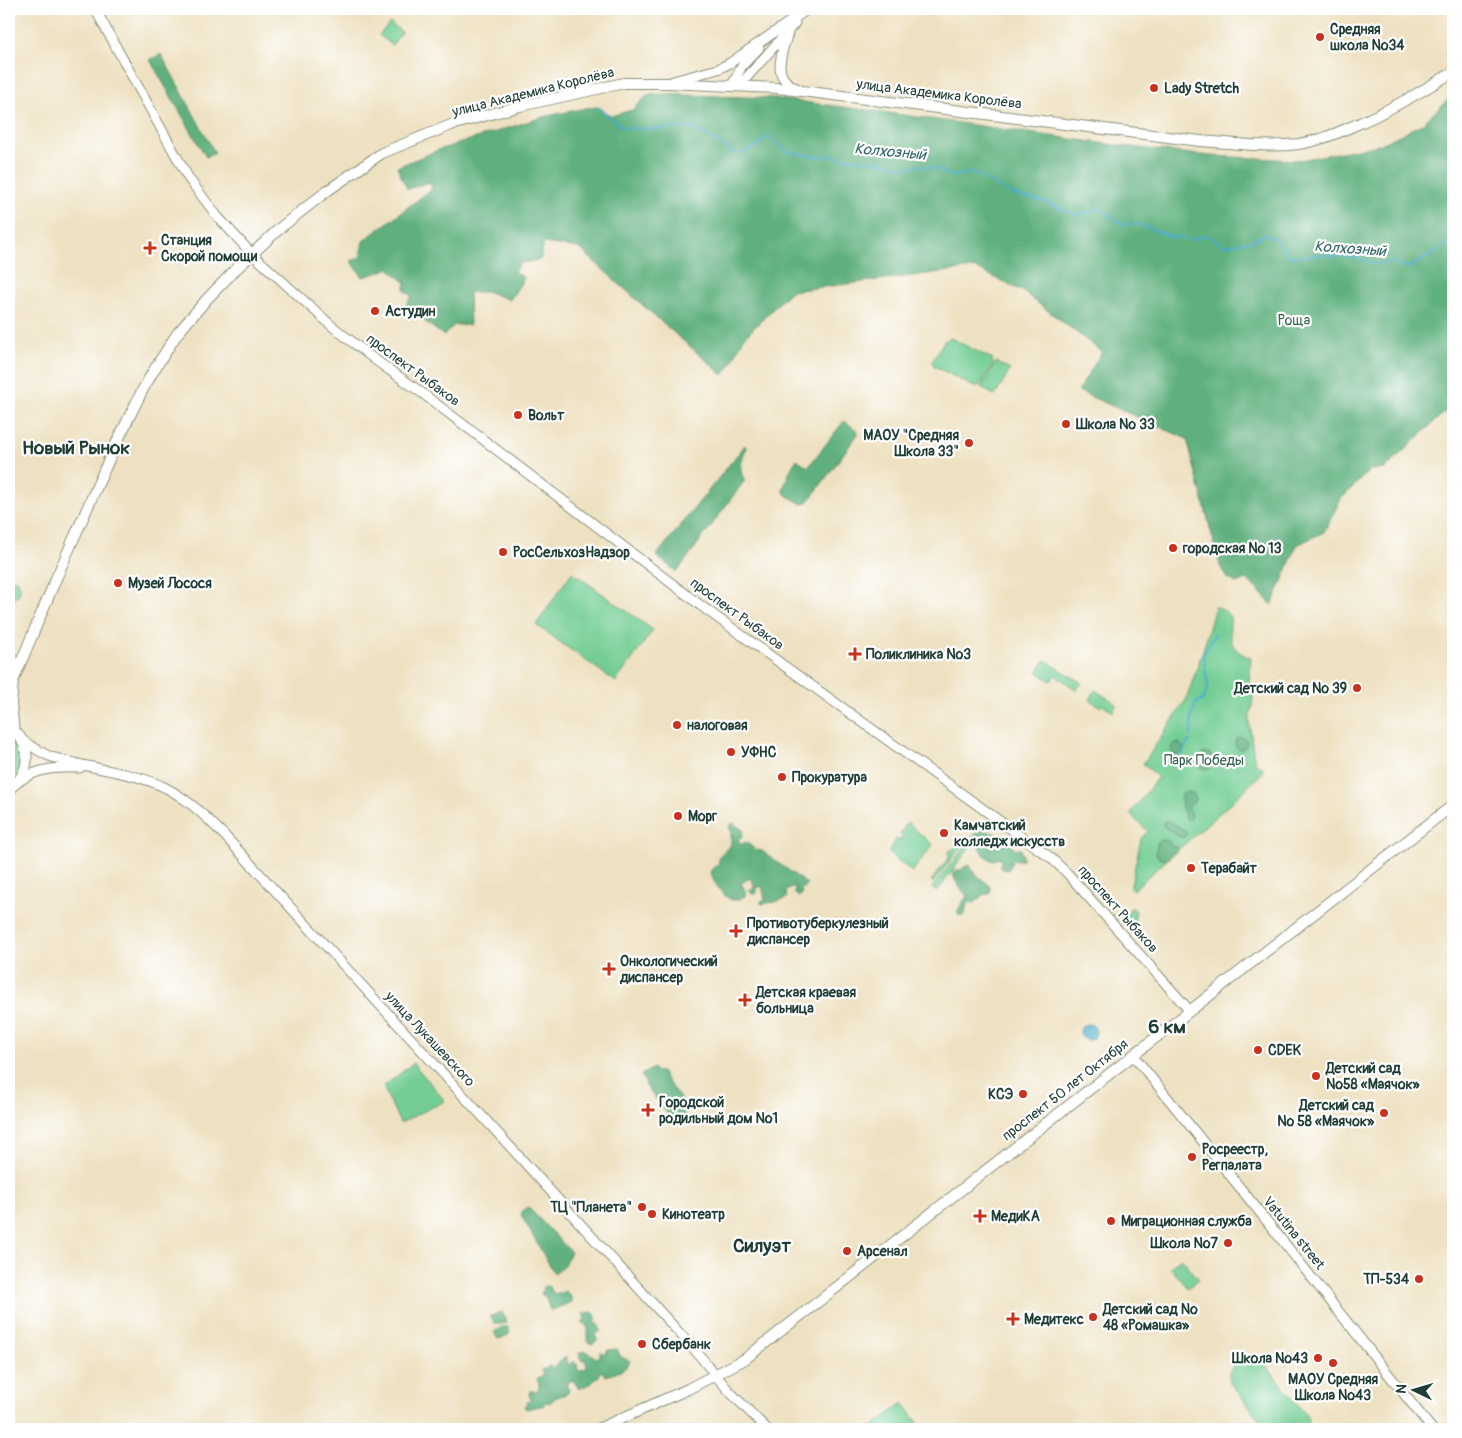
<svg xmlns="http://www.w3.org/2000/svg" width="1462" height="1438" font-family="Pangolin,sans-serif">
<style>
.green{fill:#73cd94;stroke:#498564}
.forest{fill:#5eb07e;stroke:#3e7659}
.water{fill:#4bacca;stroke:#35747f}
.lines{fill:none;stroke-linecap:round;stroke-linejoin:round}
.stream{stroke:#4bacca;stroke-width:2}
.secondary-casing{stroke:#868f7a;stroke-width:11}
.primary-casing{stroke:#868f7a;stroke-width:12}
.secondary{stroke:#fff;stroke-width:9}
.primary{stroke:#fff;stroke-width:10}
.poi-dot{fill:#c8321e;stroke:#fff;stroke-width:2}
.labels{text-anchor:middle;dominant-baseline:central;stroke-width:4.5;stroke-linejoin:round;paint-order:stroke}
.poi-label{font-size:14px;font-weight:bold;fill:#1f3d34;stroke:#fff;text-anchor:start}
.street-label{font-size:14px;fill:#1f3d34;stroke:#fff}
.park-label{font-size:14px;fill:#34614c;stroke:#fff}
.water-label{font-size:15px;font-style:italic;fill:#2e6468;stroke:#fff}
.district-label{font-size:19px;font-weight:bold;fill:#1f3d34;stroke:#fff}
</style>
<rect width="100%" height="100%" fill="#fff"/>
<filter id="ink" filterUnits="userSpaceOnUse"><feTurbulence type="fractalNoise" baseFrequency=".02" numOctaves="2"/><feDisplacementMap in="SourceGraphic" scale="10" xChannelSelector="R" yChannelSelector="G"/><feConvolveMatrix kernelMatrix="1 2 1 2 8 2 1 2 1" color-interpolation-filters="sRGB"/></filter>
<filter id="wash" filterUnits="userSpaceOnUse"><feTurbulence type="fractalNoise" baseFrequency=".0096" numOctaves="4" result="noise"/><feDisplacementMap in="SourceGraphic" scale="20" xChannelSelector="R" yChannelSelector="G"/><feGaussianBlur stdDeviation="1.12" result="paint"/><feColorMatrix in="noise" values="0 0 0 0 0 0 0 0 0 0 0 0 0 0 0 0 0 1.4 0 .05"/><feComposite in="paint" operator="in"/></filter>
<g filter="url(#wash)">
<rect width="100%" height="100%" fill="#eee1c1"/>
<path class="green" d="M390,23l12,9 -10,13 -13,-10z
M951,338l41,21 1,5 -12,20 -5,3 -4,-1 -38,-20 -2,-5 12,-20z
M996,362l14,8 -15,26 -14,-9z
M572,572l81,58 -37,52 -80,-57z
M13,580h4c4,5 4,10 1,16l-7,3 -2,-2c0,-6 -1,-13 4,-17z
M1215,606c4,2 11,5 14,9 2,3 2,4 1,8 -1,20 2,27 21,35l-2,24 4,13 -1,12 -3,14 5,37 3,7 6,2 -1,6 -28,27 -101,90 -2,-1v-4l10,-47 7,-6 -18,-18 28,-37 -15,-13 43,-64 17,-50z
M1045,660l37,23 -5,7 -22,-15 -4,6 -14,-9z
M1095,690l22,14 -4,8 -10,-7 -2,2 -11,-7z
M9,732c16,16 18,35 0,51z
M907,822l26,23 -21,27 -23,-19 7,-14 5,1 2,-4 -3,-1z
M977,831l3,2 -43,59 -5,-4z
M960,840l4,3 -31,40 -2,-2 19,-25 -2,-2 3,-5 2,1z
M1131,908h2l3,3 -3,17 -8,-11z
M413,1063l32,38 -45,22 -17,-36z
M1181,1258l18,21 -11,9 -18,-21z
M1255,1355l5,3 46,57c4,6 1,10 -4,14h-35l-36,-45c-1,-3 -2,-5 -2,-9 0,-10 16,-20 26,-20z
M903,1403l17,22 -5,4h-46z"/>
<path class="forest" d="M161,54l54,99 -9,4 -56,-97z
M659,94l113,4 110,14 232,33 95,11 91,4 79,-15 43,-21 31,-29v309l-68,65 -15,1 -29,29 -17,33 -27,13 -25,60 -25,-26 -11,4 -10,-6 -6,-11 -33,-127 -109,-48 24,-39 -80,-61 -47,-23 -184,23 -48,48 -11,23 -9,13 -65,-56 -79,-71 -35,-5 -4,17 -20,3 -6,9 10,6 -14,22 -21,-8h-20l1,33h-16l-10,11 -39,-30 7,-10 -8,-6 2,-7 -18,-15 -5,3 -20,6 -12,-16 9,-4 3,-16 69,-52 -2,-7 -23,7 -10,-22 41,-17 105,-33 43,-9 12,-1 13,9 21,-6 16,-15z
M844,421l14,10v3l-46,63 -4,5 -6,2 -15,-8 -4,-5c3,-11 7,-23 14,-32l11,8z
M745,445l1,3c-3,12 -9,21 -1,32l-68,92 -21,-16z
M1235 743a6 6 0 1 1 12 0a6 6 0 1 1-12 0Z
M1171 749a6 6 0 1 1 12 0a6 6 0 1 1-12 0Z
M1198 761a8 8 0 1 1 16 0a8 8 0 1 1-16 0Z
M1188,792l5,1 3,5 -1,3 -7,5 3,10 -1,3 -2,1 -3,-2 -1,-6 -3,-6 1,-3 -2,-5 3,-5z
M1165,820c8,2 14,7 21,11l1,4 -2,2h-6l-6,-5 -8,-4 -2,-4z
M733,823l10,7 -1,7 -4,4 4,3 4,-2 10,8 6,1 45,33 -6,6 1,4 -3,3 -5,-4 1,-3v-4l-9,5 1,7 -13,4 -13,2v-3l4,-2 -3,-13 -5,2v5l-1,1h-4l-3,-3 6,-5 -5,-8 -9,5 5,9 -1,4c-3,1 -7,4 -11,4 -10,0 -21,-19 -24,-27l1,-3 8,-7 -1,-6 13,-12v-12l-2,-7z
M983,830c13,3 24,9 32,19h6l2,9 -1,2h-10l-1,5 -3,5 -7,-1 -1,-4 2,-7h-4l-6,3c-10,-7 -25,-23 -9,-31z
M1160,840l8,1 5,5 5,1 -2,4 -10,9 -6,-1 -4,-5 1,-11z
M968,865l10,11 10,8 3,5 -1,4 -7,2 -8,8 -6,-1 -4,7 1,4 -3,3 -5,-1v-5l9,-14c-5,-6 -13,-14 -14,-23l4,-3h5l2,-3z
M653,1068l4,4h4l22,31 -2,4 6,11 -2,1 -4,-4 -1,2 2,6 -2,1 -4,-5 -4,1 -25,-33 -6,-12z
M528,1207l43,45 -8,15 -9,6 -33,-58 2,-5z
M546,1286h3l5,8h7l4,-3c5,3 6,5 7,11 -6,2 -17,8 -22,8l-5,-14 -3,-1 -1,-3 3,-1 -2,-3z
M502,1312l5,10 -5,2h-7l-5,-8z
M591,1312l3,1 3,6 -3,3v2l4,-1 3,8 -5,3 -1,3 2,1v3l-5,3 -4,-2v-14l-6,-6 3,-3 -2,-5z
M502,1327h6l2,6 -2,2 -9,4 -2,-1 -3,-6z
M617,1349l4,8 9,4c-3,9 -16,13 -25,15l-3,-5 -3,3 1,1 -8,8 -13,6 -6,-9 -7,4 3,6 -1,3 -13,5 -5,5 -5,-1 -2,4h-3l-14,3 -2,-3 2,-1 1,-3 4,-1 -2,-7 1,-3h7l2,-3v-5l-2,-3 1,-3h3l2,-3 -2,-4 7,-2v-2h2l2,2 15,-12v8h3l3,-3 5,4 -1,4 4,2 1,-2 5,-1 -1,-7 -5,-1 -2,-7c8,-4 11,0 17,5l4,-2v-4l6,2 1,-4z"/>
<path class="water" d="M1080 1032a8 8 0 1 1 16 0a8 8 0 1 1-16 0Z"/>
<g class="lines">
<path class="stream" d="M598,107l25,21 25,1 46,-1 18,10 18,14 12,1 12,-5 14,-11 20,15 32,5 10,-1 50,6 24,5 17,-1 15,2 15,8 23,-3 37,21 34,8 31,13 25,-6 21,15 20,1 27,11 17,3
M1190,240l17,-5 18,11 26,-5 15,-7 11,6 14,17 29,-2 32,2 26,7 19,-2 10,6 32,-17 14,-12
M1191,735c3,-7 -1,-10 0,-16 0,-6 4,-11 5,-16l7,-3 5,-13 -5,-33 12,-19
M1182,764l1,-13 7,-11"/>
</g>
</g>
<g filter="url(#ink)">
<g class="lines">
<g class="secondary-casing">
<path id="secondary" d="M95,9l94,170 28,37 35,38 80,72 42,33 48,34 282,215 347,250 16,15 123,138
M788,33c-7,22 -18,46 11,56
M673,81l45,-12 12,-6 78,-54
M732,85l10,-19 17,-18
M740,85l55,-62
M22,740c9,6 18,12 27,16 37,13 79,14 115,31 23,11 42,30 60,48l301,328 169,186 35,42 38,38
M18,782c19,-14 40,-15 62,-14
M1133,1055l129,160 170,214"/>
</g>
<g class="primary-casing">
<path id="primary" d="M13,682l-2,22 3,27
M9,688l4,-7 45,-107 56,-126 28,-57 12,-21 23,-36 30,-35 29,-30 44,-41 47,-37 55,-38 69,-28 69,-19 104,-23h44l110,5 422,53c33,2 66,7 99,3 19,-3 37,-10 54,-18 36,-15 68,-34 100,-54
M9,726c23,18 24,46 0,63
M598,1429l90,-40 57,-30 708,-554"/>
</g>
<use href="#secondary" class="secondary"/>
<use href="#primary" class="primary"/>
</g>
</g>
<g class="poi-dot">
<circle cx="1320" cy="37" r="5"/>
<circle cx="1154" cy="88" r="5"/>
<path d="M147.5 240.5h5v5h5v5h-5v5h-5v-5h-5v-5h5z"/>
<circle cx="375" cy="311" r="5"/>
<circle cx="518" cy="415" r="5"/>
<circle cx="1066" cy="424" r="5"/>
<circle cx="969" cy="443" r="5"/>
<circle cx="1173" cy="548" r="5"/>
<circle cx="503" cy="552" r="5"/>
<circle cx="118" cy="583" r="5"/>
<path d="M852.5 646.5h5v5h5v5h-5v5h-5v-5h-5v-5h5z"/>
<circle cx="1357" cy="688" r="5"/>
<circle cx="677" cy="725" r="5"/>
<circle cx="731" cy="752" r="5"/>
<circle cx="782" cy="777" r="5"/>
<circle cx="678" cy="816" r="5"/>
<circle cx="944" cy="833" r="5"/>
<circle cx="1191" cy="868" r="5"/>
<path d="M733.5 923.5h5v5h5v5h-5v5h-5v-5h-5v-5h5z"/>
<path d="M606.5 961.5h5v5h5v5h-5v5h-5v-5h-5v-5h5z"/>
<path d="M742.5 992.5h5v5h5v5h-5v5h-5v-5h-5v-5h5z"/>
<circle cx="1258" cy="1050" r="5"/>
<circle cx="1316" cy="1076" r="5"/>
<circle cx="1023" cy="1094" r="5"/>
<path d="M645.5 1102.5h5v5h5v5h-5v5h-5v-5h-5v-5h5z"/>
<circle cx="1384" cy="1113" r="5"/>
<circle cx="1192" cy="1157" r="5"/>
<circle cx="642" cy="1207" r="5"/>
<circle cx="652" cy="1214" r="5"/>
<path d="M977.5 1208.5h5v5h5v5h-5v5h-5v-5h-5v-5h5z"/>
<circle cx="1111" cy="1221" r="5"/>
<circle cx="1228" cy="1243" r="5"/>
<circle cx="847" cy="1251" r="5"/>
<circle cx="1419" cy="1279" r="5"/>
<circle cx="1093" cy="1317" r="5"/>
<path d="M1010.5 1311.5h5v5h5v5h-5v5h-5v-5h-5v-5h5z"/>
<circle cx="642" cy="1344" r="5"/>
<circle cx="1318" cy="1358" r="5"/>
<circle cx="1333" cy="1363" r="5"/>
</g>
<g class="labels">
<g class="poi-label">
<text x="1330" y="29">Средняя<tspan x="1330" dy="16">школа №34</tspan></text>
<text x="1164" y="88">Lady Stretch</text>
<text x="161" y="240">Станция<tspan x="161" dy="16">Скорой помощи</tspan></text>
<text x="385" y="311">Астудин</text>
<text x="528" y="415">Вольт</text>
<text x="1076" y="424">Школа № 33</text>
<text x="959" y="435" text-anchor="end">МАОУ "Средняя<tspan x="959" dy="16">Школа 33"</tspan></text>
<text x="1183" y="548">городская № 13</text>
<text x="513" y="552">РосСельхозНадзор</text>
<text x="128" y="583">Музей Лосося</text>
<text x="866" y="654">Поликлиника №3</text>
<text x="1347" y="688" text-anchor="end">Детский сад № 39</text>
<text x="687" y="725">налоговая</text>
<text x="741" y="752">УФНС</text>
<text x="792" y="777">Прокуратура</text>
<text x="688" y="816">Морг</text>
<text x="954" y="825">Камчатский<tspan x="954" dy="16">колледж искусств</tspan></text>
<text x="1201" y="868">Терабайт</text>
<text x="747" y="923">Противотуберкулезный<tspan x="747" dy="16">диспансер</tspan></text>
<text x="620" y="961">Онкологический<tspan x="620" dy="16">диспансер</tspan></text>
<text x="756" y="992">Детская краевая<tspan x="756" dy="16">больница</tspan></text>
<text x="1268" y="1050">CDEK</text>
<text x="1326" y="1068">Детский сад<tspan x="1326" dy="16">№58 «Маячок»</tspan></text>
<text x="1013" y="1094" text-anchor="end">КСЭ</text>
<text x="659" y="1102">Городской<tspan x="659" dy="16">родильный дом №1</tspan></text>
<text x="1374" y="1105" text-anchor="end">Детский сад<tspan x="1374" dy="16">№ 58 «Маячок»</tspan></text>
<text x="1202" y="1149">Росреестр,<tspan x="1202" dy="16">Регпалата</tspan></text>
<text x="632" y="1207" text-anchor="end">ТЦ "Планета"</text>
<text x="662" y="1214">Кинотеатр</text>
<text x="991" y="1216">МедиКА</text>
<text x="1121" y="1221">Миграционная служба</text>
<text x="1218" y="1243" text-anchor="end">Школа №7</text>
<text x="857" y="1251">Арсенал</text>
<text x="1409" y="1279" text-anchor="end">ТП-534</text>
<text x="1103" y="1309">Детский сад №<tspan x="1103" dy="16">48 «Ромашка»</tspan></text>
<text x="1024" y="1319">Медитекс</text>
<text x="652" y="1344">Сбербанк</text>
<text x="1308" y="1358" text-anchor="end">Школа №43</text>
<text x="1333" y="1379" text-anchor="middle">МАОУ Средняя<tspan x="1333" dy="16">Школа №43</tspan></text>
</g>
<g class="street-label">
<text transform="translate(533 92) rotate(-14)">улица Академика Королёва</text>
<text transform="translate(939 94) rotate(7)">улица Академика Королёва</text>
<text transform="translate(413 370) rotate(36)">проспект Рыбаков</text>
<text transform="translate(737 614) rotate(36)">проспект Рыбаков</text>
<text transform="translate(1118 909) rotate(48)">проспект Рыбаков</text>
<text transform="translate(430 1039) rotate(47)">улица Лукашевского</text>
<text transform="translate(1065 1090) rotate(-38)">проспект 50 лет Октября</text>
<text transform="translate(1294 1233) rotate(51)">Vatutina street</text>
</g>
<g class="park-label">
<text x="1294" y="320">Роща</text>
<text x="1204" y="760">Парк Победы</text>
</g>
<g class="water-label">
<text transform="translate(890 152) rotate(5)">Колхозный</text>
<text transform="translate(1350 249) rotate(4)">Колхозный</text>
</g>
<g class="district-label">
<text x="76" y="448">Новый Рынок</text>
<text x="1167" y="1027">6 км</text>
<text x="762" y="1246">Силуэт</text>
</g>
</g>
<rect width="1462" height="1438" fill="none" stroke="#fff" stroke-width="30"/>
<g transform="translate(1414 1390) rotate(275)" stroke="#ffffff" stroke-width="4" paint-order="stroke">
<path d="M0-4L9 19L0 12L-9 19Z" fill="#1f3d34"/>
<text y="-8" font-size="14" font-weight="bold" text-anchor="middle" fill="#1f3d34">N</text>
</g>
</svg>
